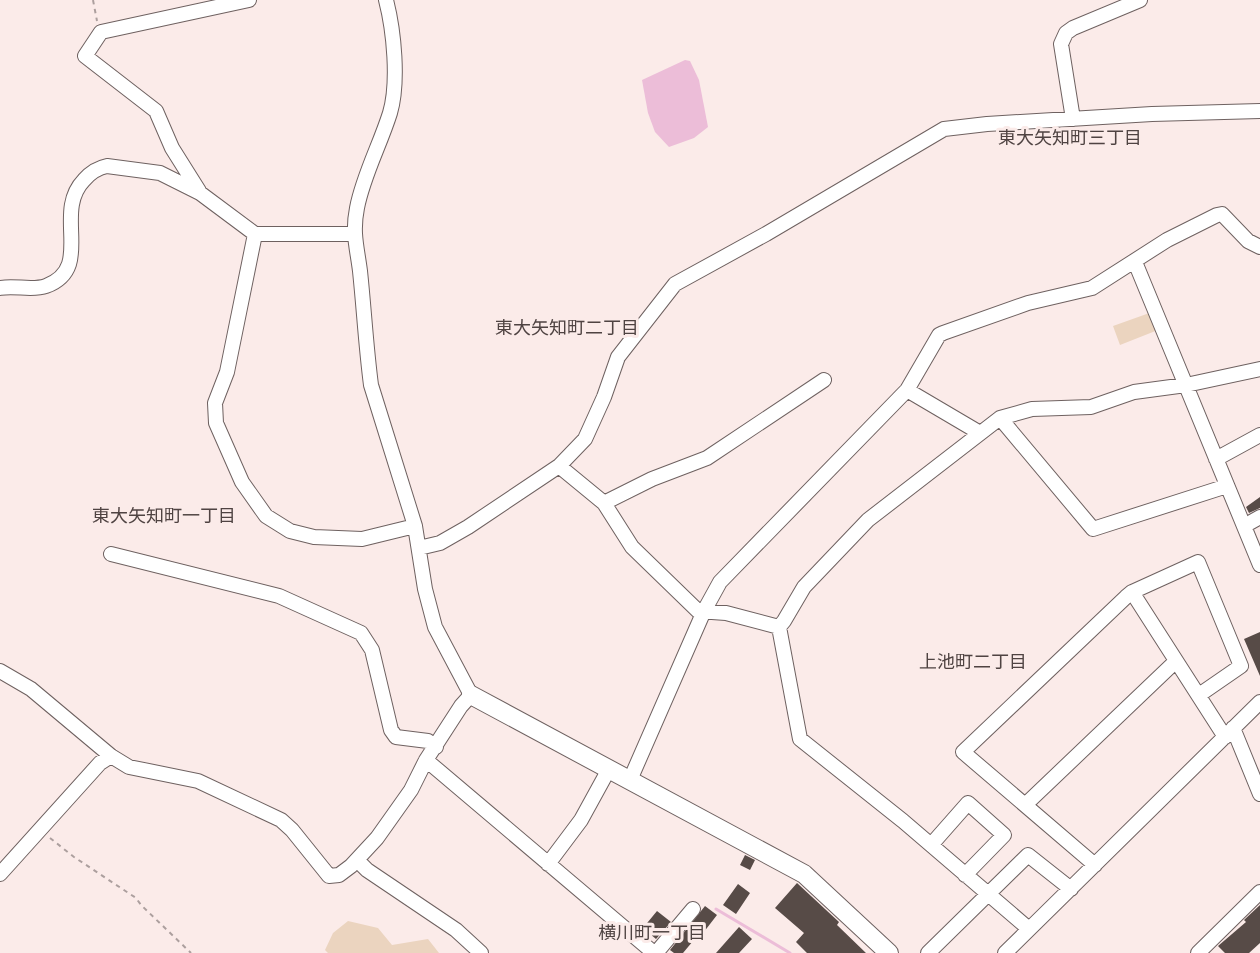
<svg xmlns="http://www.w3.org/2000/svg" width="1260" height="953" font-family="Signika,'Noto Sans JP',sans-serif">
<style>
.green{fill:#ebd4bf}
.water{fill:#ecbdd8}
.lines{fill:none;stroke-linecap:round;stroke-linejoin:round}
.stream{stroke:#ecbdd8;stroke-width:3}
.building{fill:#574b47}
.street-casing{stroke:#6e6160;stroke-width:16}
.secondary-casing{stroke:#6e6160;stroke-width:20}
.path{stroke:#ac9f9e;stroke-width:2;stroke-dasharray:4.5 4.5;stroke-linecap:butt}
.street{stroke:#fff;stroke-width:14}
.secondary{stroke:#fff;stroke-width:18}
.labels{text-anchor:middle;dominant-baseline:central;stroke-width:6;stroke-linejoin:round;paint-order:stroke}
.neighbourhood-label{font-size:18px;fill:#4f4342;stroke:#fbebe9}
</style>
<rect width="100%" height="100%" fill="#fbebe9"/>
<path class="green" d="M1155,311l8,17 -43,17 -7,-19z
M348,921l30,7 14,17 36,-6 11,14h-111l-3,-3 8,-17z"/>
<path class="water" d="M685,60l5,1 9,19 9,47 -14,11 -25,9 -14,-15 -7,-19 -6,-33z"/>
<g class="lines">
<path class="stream" d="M716,909l74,44"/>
</g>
<path class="building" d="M1260,497v11l-11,5 -3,-6z
M1260,632v44l-16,-37z
M745,855l10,5 -5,10 -10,-5z
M797,883l42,39 -2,3 29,28h-59l-11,-11 8,-9 -29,-25z
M738,884l12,9 -14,21 -13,-9z
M1260,905v38l-11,10h-24l-7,-7 28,-24 -2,-2z
M705,906l12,9 -17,22 -2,-2 -15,18h-9l-4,-3z
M657,911l14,11 -15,17 -13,-11z
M739,927l13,12 -13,14h-23z"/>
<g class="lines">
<g class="street-casing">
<path id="street" d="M1073,119l-12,-75 5,-11 7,-5 67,-28
M199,191l-27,-43 -16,-37 -71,-55 16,-24 148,-32
M255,234l-28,138 -12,31 1,20 26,59 24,34 24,15 24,6 48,2 53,-13
M1135,262l125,303
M0,288c15,-3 32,3 46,-2 49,-18 6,-73 38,-106 6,-7 13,-12 23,-14l53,7 40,20 55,41h99
M1000,418l93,111 134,-43
M980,433l-73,-43 32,-55 4,-2 85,-30 64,-15 75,-48 50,-25 5,-1 26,27 12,6
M1216,459l44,-24
M559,466l45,37 28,44 66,64 28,2 53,14 5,-6 20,-34 64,-67 132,-102 32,-9 59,-2 43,-15 52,-7 74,-16
M604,503l48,-24 55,-21 117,-78
M1244,526l16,-9
M419,548l21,-5 28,-16 91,-61 26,-27 19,-42 14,-40 57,-73 91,-50 178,-105 43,-5 165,-10 108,-3
M111,554l168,42 82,37 11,17 19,80 5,7 32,4 8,6
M1132,592l93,145
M779,627l21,112 103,82 126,108
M0,671l31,18 80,67 18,11 69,14 83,39 11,10 37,46 10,-1 12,-9 26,-28 34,-48 15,-30 35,-54 10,-11 -36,-68 -10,-38 -10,-63 -44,-141c-5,-38 -7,-76 -11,-114 -3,-24 -8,-38 -3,-63 6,-32 23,-63 33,-95 9,-31 4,-82 -4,-113
M1233,728l27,66
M426,760l228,193
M630,780l74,-169 16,-29 187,-192
M1025,805l151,-144
M931,845l37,-42 36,32 -39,40
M357,860l10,10 89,60 25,23
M548,864l33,-44 28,-51
M1095,865l-132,-113 163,-155 6,-5 66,-30 43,104 -42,29
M0,874l100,-111 11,-7
M656,953l37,-44
M928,953l100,-98 43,34
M1005,953l255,-251
M1198,953l62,-61"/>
</g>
<g class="secondary-casing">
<path id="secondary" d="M471,695l333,179 85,79"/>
</g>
<path class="path" d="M93,0l4,21
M50,838l24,19 62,41 5,7 50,48"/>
<use href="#street" class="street"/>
<use href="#secondary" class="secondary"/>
</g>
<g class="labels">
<g class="neighbourhood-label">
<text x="1070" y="138">東大矢知町三丁目</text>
<text x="567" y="328">東大矢知町二丁目</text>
<text x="164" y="516">東大矢知町一丁目</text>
<text x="973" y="662">上池町二丁目</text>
<text x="652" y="933">横川町一丁目</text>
</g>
</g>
</svg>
